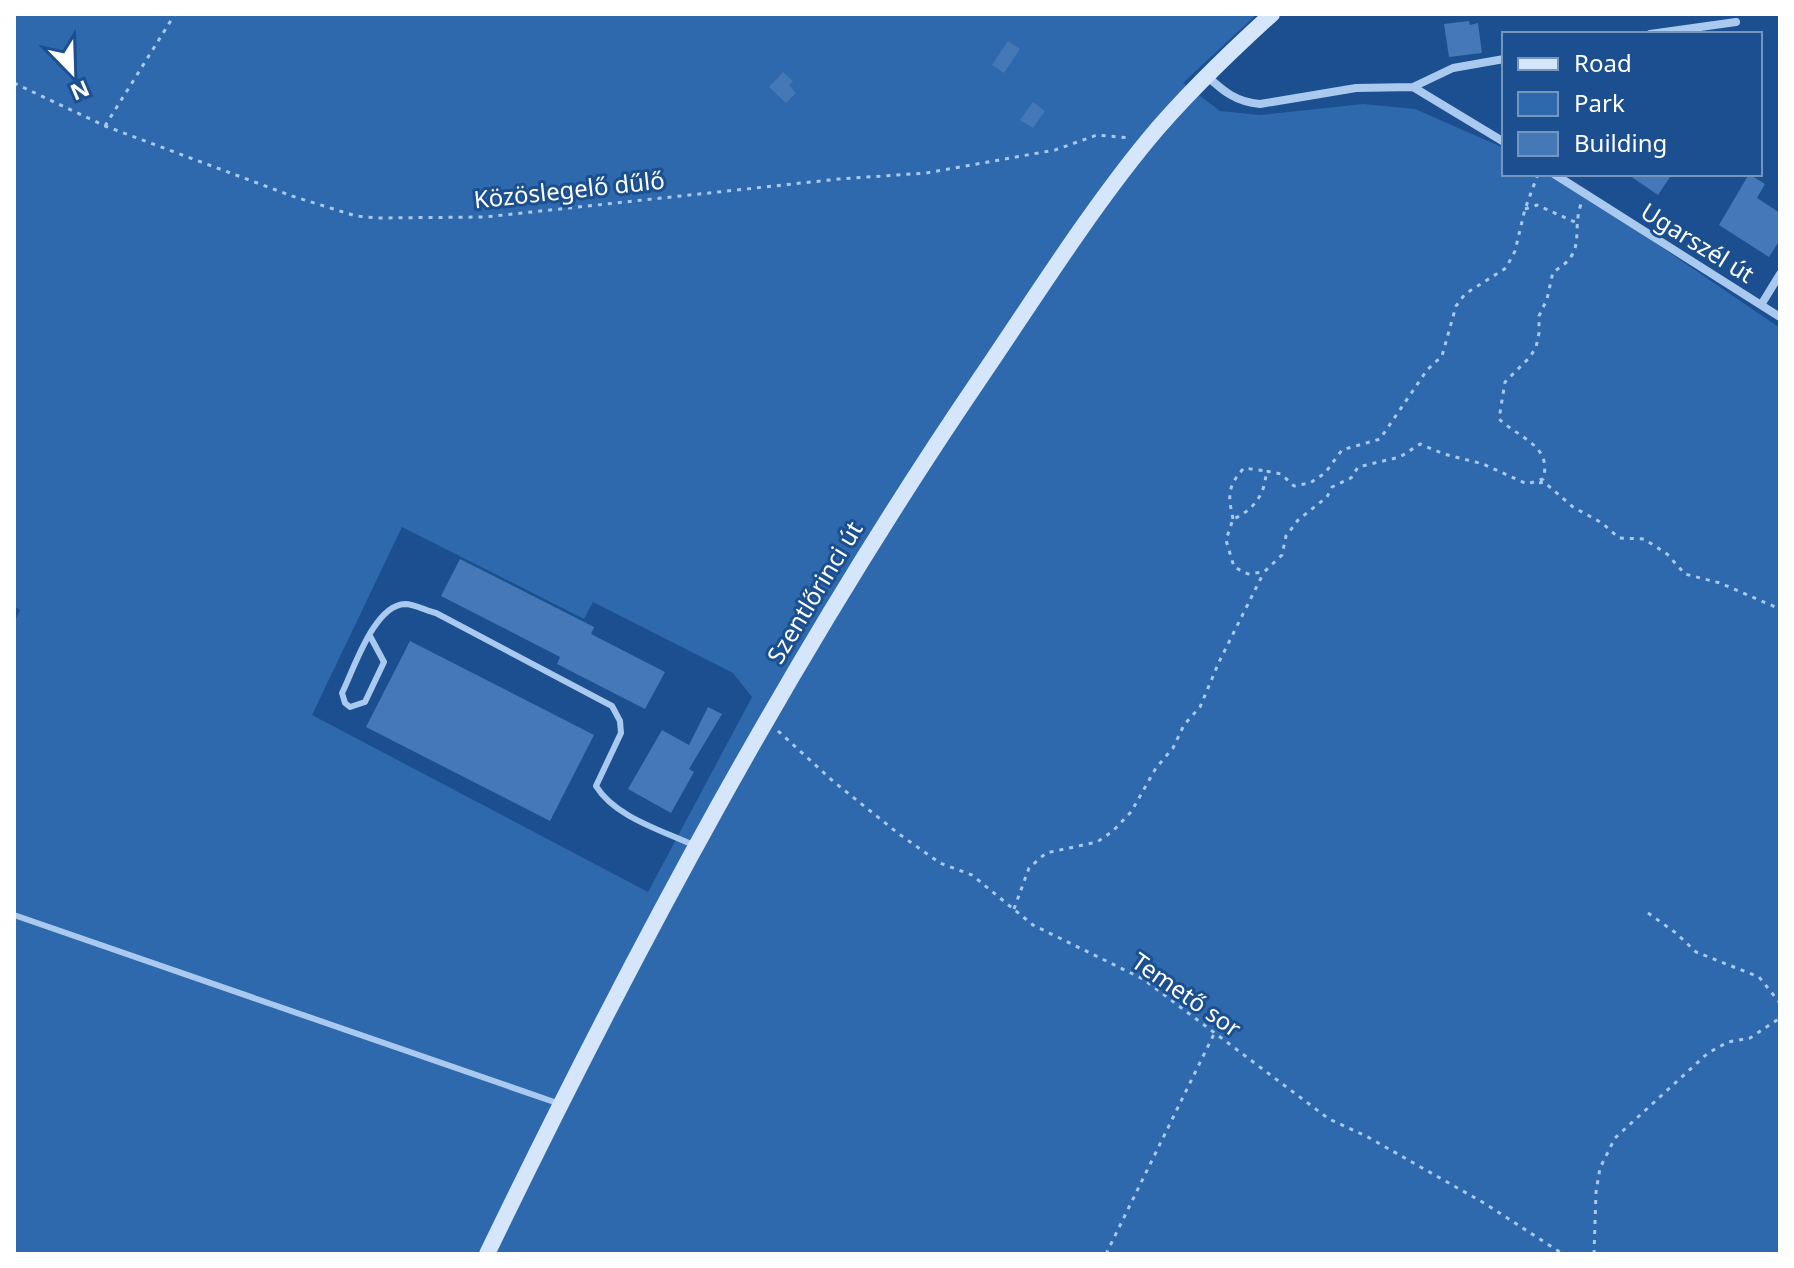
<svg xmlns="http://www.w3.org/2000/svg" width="1794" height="1268" font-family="'Noto Sans',sans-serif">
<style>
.green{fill:#2e69ad;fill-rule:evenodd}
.building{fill:#4478b7}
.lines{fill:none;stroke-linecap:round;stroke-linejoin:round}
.path{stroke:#a9c9ee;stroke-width:3;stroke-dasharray:4 6;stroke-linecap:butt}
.lane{stroke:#a9c9ee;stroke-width:6}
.street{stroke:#a9c9ee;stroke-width:8}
.secondary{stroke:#d6e6fa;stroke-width:16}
.labels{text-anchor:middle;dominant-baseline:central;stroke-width:6;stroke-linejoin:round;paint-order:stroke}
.street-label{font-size:24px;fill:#fff;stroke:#1b4f8f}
</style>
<rect width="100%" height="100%" fill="#1b4f8f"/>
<path class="green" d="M14,14h1243l-74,69 37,28 40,4 103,-11 52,5 89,39v26h50l226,154v926h-1766v-631l6,-13 -6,-4zM402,527l182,92 9,-17 140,71 19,24 -104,195 -336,-177z"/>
<path class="building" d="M1469,21l1,4 8,-2 4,30 -33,4 -5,-33z
M1008,41l12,8 -16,24 -12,-8z
M783,72l10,9 -4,4 7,8 -10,10 -17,-16z
M1033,102l12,9 -12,17 -13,-8z
M1627,174h45l-14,21z
M1749,174l16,10 -8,14 23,15v27l-11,17 -50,-32z
M460,559l134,68 -3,7 74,38 -20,37 -88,-45 3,-7 -119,-61z
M410,641l184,94 -44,86 -184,-94z
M708,707l14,7 -33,55 5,3 -23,41 -43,-24 34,-59 27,15z"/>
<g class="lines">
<path class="path" d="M14,83l91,43 187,70 64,20 21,2 108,-1 354,-38 87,-6 129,-23 42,-15 33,3
M105,126l70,-112
M1538,174l-13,35 -10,42 -9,17 -41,26 -9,12 -14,50 -15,14 -47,69 -38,11 -17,23 -15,10 -16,3 -13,-12 -15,-3c0,22 -12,39 -33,48l-7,21 8,27 14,7 16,-2 18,-17 4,-19 12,-16 29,-23 5,-10 19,-9 7,-11 42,-10 20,-13 24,10 39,10 44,20 16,-5c10,-33 -24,-41 -44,-60l6,-37 25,-25 6,-10 3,-14v-17l8,-17 6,-27c35,-20 18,-39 28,-68
M1525,209l12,-4 40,18
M1539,483l5,-1 29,25 29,16 17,15 25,1 23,15 18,20 35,9 60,26
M1233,519c-5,-24 -6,-32 11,-51l22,3
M778,731l56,51 65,52 41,29 32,12 61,50 110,54 186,140 37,17 118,67 79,51
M1014,909l15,-41 17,-15 51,-11 16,-11 18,-19 25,-44 17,-20 11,-23 16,-18 19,-45 45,-90
M1648,913l28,20 20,19 63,25 21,26
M1106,1254l108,-220
M1594,1254l2,-62 4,-24 15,-30 93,-85 20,-11 22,-4 30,-20"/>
<path class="lane" d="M370,636l14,26 -19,40 -15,5 -5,-4 -3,-10c12,-24 32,-88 63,-89 9,0 22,7 31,9l176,93 8,15 1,12 -25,53c19,31 65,44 97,59
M14,915l546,189"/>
<path class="street" d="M1650,34l86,-12
M1207,76c16,15 29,26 53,28l96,-16 57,-1 91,55
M1413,87l40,-19 51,-9
M1554,174l226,143
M1761,305l19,-31"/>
<path class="secondary" d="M487,1254c146,-302 305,-599 494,-877 53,-78 107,-164 166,-236 38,-46 81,-87 125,-127"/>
</g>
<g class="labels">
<g class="street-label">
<text transform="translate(569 189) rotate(-6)">Közöslegelő dűlő</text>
<text transform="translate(1698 242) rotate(32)">Ugarszél út</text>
<text transform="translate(814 592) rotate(-59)">Szentlőrinci út</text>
<text transform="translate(1187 994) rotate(35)">Temető sor</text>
</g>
</g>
<rect width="1794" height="1268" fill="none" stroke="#ffffff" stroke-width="32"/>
<rect x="1502" y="32" width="260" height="144" fill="#1b4f8f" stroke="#7695bc" stroke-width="2"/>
<rect x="1518" y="58" width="40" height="12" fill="#d6e6fa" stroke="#7695bc" stroke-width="2"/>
<text x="1574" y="72" font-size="24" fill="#ffffff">Road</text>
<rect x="1518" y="92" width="40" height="24" fill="#2e69ad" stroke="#7695bc" stroke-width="2"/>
<text x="1574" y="112" font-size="24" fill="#ffffff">Park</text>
<rect x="1518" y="132" width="40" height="24" fill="#4478b7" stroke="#7695bc" stroke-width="2"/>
<text x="1574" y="152" font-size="24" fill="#ffffff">Building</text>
<g transform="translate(72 72) rotate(157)" stroke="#1b4f8f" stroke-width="6" paint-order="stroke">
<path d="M0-6L14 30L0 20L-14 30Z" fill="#ffffff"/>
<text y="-12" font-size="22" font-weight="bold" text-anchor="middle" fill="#ffffff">N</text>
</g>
</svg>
